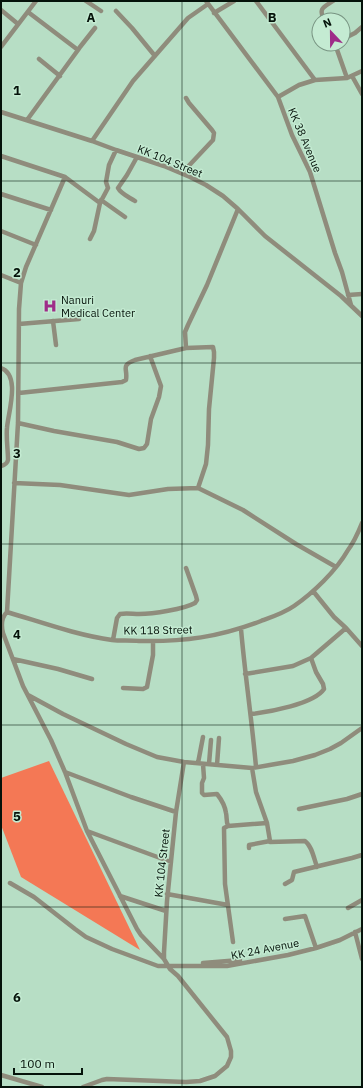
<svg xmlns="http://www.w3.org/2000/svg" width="363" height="1088" font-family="'IBM Plex Sans',sans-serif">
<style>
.forest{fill:#f47855}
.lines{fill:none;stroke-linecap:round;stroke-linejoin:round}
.minor{stroke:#8f8c7c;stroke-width:4.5}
.grid{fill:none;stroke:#05120a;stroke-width:1;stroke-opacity:0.55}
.labels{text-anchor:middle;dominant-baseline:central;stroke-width:3;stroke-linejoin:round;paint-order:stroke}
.street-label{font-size:11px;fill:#05120a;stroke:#c4ebd2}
.poi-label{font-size:11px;fill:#05120a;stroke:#c4ebd2;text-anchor:start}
.grid-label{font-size:13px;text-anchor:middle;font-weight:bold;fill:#05120a;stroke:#c4ebd2;stroke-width:3;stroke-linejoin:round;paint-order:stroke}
</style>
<rect width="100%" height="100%" fill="#b7dec5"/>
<path class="forest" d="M49,761l91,189 -119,-73 -20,-52v-47z"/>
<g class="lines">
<path class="minor" d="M86,1l15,10
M206,1l72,96 14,38 18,37 25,81 7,19 9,33
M256,1l59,79
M1,10l17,14
M116,11l16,17 23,28
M28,12l50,38
M214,13l20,-12
M324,20c-6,-12 0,-13 9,-19
M343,39l12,-6 7,-6
M335,44l12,34
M1,47l35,-46
M39,59l21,17
M352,76l10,18
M278,97l21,-12 16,-5 32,-2 15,-7
M1,112l91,29 24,9 48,16 26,11 16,8 17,11 15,13 27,27 76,60 21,20
M27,120l51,-70 2,-3 15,-19
M92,141l41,-60 55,-63 20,-14
M1,156l64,21 -39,90 -5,16
M182,173l31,-33 1,-7 -2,-3 -23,-27 -3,-5
M65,177l35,26
M1,194l50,16
M101,200l24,17
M135,201c-6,-4 -14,-7 -17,-13l9,-13 10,-18
M1,231l35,14
M90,239l4,-8 6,-28 8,-15 -2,-6 3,-17 7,-15
M1,275l20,8 -2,26 -1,114 -11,189c-6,6 -6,13 -4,21l20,53 28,54 14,32 22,59 50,98 4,6 23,24
M348,295l14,-1
M53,321l3,24
M19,324l60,-5
M186,348l-1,-16 3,-7 19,-40 31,-76
M1,368c20,7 7,45 6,60 -1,10 1,22 1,32 -1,4 -3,5 -7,6
M19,393l103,-11 4,-2c2,-12 -6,-14 9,-20l51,-12 27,-1 1,5v6l-5,51 -1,36 -2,19 -8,24
M18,423l36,8 63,11 22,7 5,-1 3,-4 4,-25 8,-22 2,-11 -11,-30
M14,483l46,2 69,10 39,-6 30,-1 45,22 53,34 40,23
M313,591l21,26 12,11 16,18
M7,612c34,10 69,23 105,28 9,1 18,0 27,1 45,1 80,-4 122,-20 11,-4 23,-8 33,-15 19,-13 42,-35 54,-56 6,-8 10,-17 14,-27
M241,629c4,46 11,92 15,138
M113,640l4,-22 3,-4c6,-1 13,0 19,0 14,0 45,-5 56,-11l2,-3 -1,-4 -10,-28
M13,659l45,10 34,10
M245,674l48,-8 18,-8 35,-30
M123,688l20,1 4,-2 6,-32v-14
M28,695l35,19 63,30 31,13 27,5 68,6 41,-7 22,-6 15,-6 11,-6 21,-15
M251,714c18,-2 63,-10 73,-25l-1,-5 -7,-12 -5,-14
M198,763l5,-26
M203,764l1,14 -2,5v10l2,2 13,-1c4,5 8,12 9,19 1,4 0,8 2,13
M209,764l2,-24
M217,765l2,-27
M65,772l66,25 45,15
M299,809l48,-10 15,-5
M87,831l84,31
M270,842l35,-1c7,5 9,18 12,26
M249,848v-3l21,-4 -3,-18 -11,-31 -4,-24
M10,883l24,14 41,32 11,8 26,12 46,17h69l61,-11 28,-7 24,-8 22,-11
M285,884l7,-4 2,-8 58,-14 10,-3
M167,894l61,11
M120,896l46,15
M348,908l14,-8
M285,919l20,-3 11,32
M355,932l7,27
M233,942l-8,-58 -1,-56 4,-2 39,-3
M203,963l37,-3
M1,1075l41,12
M83,1087l19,-7 5,-1 79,3 14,-1 15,-5 12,-10 4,-9v-6l-4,-14 -49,-61 -8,-7 -6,-10v-7l3,-51 9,-89 8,-50"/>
</g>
<path class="grid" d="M182,1v1086M1,181h361M1,363h361M1,544h361M1,725h361M1,907h361"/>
<defs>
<g id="hospital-bare" transform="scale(1.08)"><path d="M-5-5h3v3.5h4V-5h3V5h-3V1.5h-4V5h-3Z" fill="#9e2c88" stroke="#c4ebd2" stroke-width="2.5" paint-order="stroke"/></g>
</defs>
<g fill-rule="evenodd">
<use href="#hospital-bare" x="50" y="306"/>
</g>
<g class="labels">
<g class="street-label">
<text transform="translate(305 140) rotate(67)">KK 38 Avenue</text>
<text transform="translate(170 161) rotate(22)">KK 104 Street</text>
<text transform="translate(158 630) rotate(-1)">KK 118 Street</text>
<text transform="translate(162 863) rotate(-84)">KK 104 Street</text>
<text transform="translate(265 949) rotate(-11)">KK 24 Avenue</text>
</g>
<g class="poi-label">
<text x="61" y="300">Nanuri<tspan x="61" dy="13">Medical Center</tspan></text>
</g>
</g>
<g class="grid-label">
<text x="91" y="22">A</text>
<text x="272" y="22">B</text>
<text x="17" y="95">1</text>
<text x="17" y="277">2</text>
<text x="17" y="458">3</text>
<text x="17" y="639">4</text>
<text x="17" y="821">5</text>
<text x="17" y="1002">6</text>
</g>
<rect width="363" height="1088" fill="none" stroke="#05120a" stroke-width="4"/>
<g transform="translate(331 32) rotate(338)"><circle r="19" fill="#c4ebd2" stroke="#789482"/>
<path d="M0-3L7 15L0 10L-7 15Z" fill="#9e2c88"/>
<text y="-6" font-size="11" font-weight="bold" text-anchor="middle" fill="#05120a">N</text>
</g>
<path d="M14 1068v6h68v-6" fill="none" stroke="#05120a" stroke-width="2"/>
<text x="20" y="1068" font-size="12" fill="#05120a" stroke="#c4ebd2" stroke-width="3" paint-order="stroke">100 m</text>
</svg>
